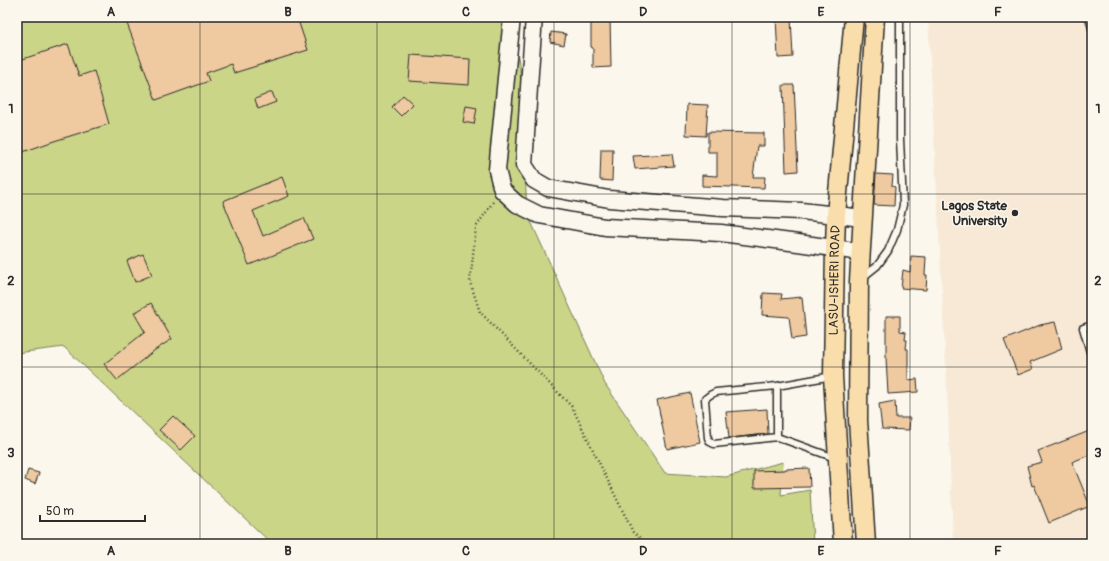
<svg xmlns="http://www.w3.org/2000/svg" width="1109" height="561" font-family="Pangolin,sans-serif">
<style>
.built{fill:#f7e9d5}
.green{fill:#cad588;stroke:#7a805a}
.building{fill:#efc99f;stroke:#2b2b2b}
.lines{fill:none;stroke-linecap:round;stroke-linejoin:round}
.lane-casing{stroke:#2b2b2b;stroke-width:9}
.secondary-casing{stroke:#2b2b2b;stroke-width:19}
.primary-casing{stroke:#2b2b2b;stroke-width:21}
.path{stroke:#2b2b2b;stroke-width:2.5;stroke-dasharray:1 3;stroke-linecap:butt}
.lane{stroke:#fbf7ec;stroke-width:6}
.secondary{stroke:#fbf7ec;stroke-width:16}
.primary{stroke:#f9ddab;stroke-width:18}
.grid{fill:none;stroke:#2b2b2b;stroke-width:1;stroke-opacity:0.55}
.poi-dot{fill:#2b2b2b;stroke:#fbf7ec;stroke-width:1.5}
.labels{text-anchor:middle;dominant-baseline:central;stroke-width:3;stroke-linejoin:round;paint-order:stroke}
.poi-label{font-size:13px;font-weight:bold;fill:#2b2b2b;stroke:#fbf7ec;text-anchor:end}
.street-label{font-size:13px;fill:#2b2b2b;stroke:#fbf7ec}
.neatline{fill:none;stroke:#2b2b2b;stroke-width:1.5}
.grid-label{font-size:13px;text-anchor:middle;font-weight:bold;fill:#2b2b2b}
</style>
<rect width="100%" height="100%" fill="#fbf7ec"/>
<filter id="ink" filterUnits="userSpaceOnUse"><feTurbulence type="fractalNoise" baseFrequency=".025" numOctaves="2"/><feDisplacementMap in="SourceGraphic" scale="8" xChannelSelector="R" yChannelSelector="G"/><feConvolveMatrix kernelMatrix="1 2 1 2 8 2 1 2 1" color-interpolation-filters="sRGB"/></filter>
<g filter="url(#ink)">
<path class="built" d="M928,17h164v527h-139l-5,-134z"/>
<path class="green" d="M17,17h494l9,52 7,144 78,171 60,89 61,4 57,-15 -2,33 29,-5 3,54h-541l-208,-197 -47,6z"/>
<path class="building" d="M137,17h160l11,33 -74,23 -3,-9 -25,9 3,8 -53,19 -30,-79z
M591,17h19l1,50 -18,1v-20l-2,-1z
M776,17h15l2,40 -15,1z
M551,32l15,2 -2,11 -14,-3z
M68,44l11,32 15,-5 15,53 -55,17 -37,13v-93z
M411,55l59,4 -1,26 -60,-4z
M783,85h11l4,86 -12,1z
M272,92l4,10 -18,7 -3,-10z
M403,95l10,9 -12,12 -9,-9z
M687,104l21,1 -2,31 -20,-1z
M466,106l11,2 -3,16 -11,-2z
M708,132l56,1v13h-7l-4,31h12l-1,11 -62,-2v-11l15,1v-24h-9z
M601,149h12l-1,32 -12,-1z
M672,154l2,12 -39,3 -2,-13z
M876,174l17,1 -1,11 3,1 -1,19 -20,-1z
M282,177l7,19 -36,15 10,25 41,-18 9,21 -64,26 -26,-64z
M143,254l9,21 -17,7 -8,-21z
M911,256l15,1 -1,18h2l-1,15 -25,-2 2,-18 7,2z
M763,293l19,1 -1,5 21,-2 4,40 -14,2 -3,-22 -27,-2z
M151,303l21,36 -17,11 -38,30 -13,-16 41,-32 -11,-19z
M886,316h14v15l6,1 -1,8h2l-1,9h2v31l9,-1 1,13 -30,2 -2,-36z
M1055,322l7,27 -32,13 3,7 -15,6 -14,-35 36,-15z
M690,393l10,49 -33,7 -10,-49z
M895,401l1,17h14l-1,12 -27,-1 -3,-25z
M767,409l1,25 -39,4 -3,-26z
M173,416l22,20 -14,14 -22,-20z
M1092,430v24l-20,8 18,44 -41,17 -15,-38 -2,1 -5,-20 15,-4 -4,-11z
M809,468l1,19 -56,1v-17l31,-1v-1z
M28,470l11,3 -4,11 -10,-4z"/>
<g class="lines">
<g class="lane-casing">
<path id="lane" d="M1089,17l3,12
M862,278l15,-12 11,-15 9,-21 6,-25 -3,-66v-122
M1092,325l-9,3 9,31
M832,376l-55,10v51l58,21
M777,386l-61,6 -6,3 -5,4 3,39 2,4 4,2 63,-7"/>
</g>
<g class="secondary-casing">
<path id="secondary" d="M512,17l-15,153 5,20 15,14 22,11 66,12 116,6 77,10 63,9
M534,17l-4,55 -6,93 10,15 14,8 61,11 114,9 78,3 62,7"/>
</g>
<g class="primary-casing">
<g id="primary">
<path id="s1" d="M843,544l-10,-168 2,-128 1,-33 18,-198"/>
<path d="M866,544l-8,-124 1,-139 16,-264"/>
</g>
</g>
<path class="path" d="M493,202l-17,25 -6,55 10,30 92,95 61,125 14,12"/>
<use href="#lane" class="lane"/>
<use href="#secondary" class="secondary"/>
<use href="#primary" class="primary"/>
</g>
</g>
<path class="grid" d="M200,17v527M377,17v527M554,17v527M732,17v527M910,17v527M17,194h1075M17,367h1075"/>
<circle class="poi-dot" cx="1015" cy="213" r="4"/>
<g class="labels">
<g class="poi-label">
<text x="1007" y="206">Lagos State<tspan x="1007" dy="15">University</tspan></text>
</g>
<g class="street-label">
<text stroke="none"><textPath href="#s1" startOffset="264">LASU-ISHERI ROAD</textPath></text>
</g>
</g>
<rect width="1109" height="561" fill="none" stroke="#fbf7ec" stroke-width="44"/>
<path d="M40 515v6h105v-6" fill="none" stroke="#2b2b2b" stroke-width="2"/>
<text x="46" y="515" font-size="12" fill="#2b2b2b" stroke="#fbf7ec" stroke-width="3" paint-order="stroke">50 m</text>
<rect x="22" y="22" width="1065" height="517" class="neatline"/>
<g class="grid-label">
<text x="111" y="16">A</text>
<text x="288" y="16">B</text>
<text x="466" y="16">C</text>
<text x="643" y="16">D</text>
<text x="821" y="16">E</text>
<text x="998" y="16">F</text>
<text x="11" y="113">1</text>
<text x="1098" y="113">1</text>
<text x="11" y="285">2</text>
<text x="1098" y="285">2</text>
<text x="11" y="457">3</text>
<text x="1098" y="457">3</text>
<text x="111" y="555">A</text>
<text x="288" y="555">B</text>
<text x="466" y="555">C</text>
<text x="643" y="555">D</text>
<text x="821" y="555">E</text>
<text x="998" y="555">F</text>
</g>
</svg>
